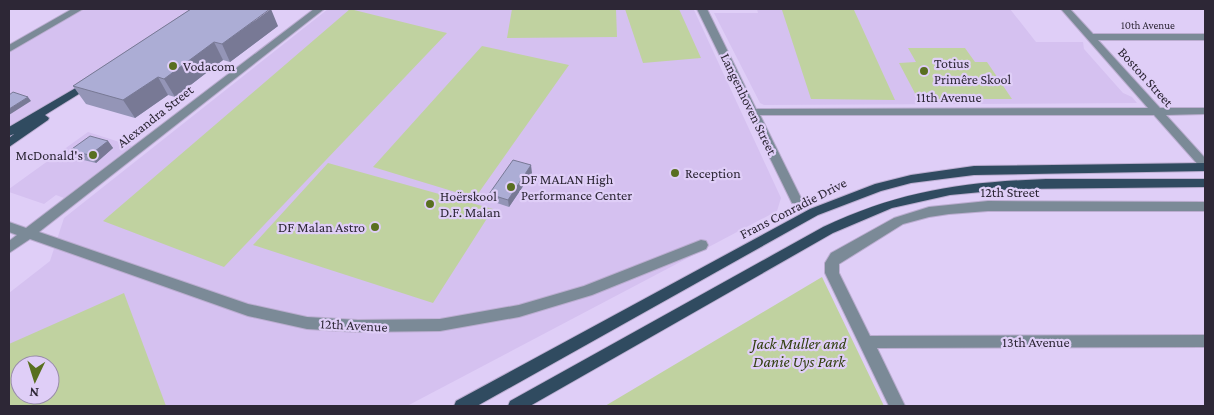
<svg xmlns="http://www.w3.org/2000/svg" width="1214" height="415" font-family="'Crimson Pro',serif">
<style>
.built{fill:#d5c1f0;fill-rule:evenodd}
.green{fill:#c0d2a0;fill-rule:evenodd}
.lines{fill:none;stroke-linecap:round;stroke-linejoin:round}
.minor-casing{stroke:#bbadd0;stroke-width:2}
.major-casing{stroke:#bbadd0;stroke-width:2}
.minor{fill:#7b8a97;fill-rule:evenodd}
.major{fill:#304b60;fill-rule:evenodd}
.wall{fill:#9495b7}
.shaded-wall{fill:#787995}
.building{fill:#acadd5;stroke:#787995}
.poi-dot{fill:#596f20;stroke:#dfcef7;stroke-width:2}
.labels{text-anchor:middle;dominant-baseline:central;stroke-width:4.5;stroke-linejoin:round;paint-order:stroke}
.far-street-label{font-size:11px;fill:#2d2736;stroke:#dfcef7}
.poi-label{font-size:14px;fill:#2d2736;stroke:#dfcef7;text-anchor:start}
.street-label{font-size:14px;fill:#2d2736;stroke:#dfcef7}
.near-park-label{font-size:16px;font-style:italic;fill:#313f0f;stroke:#dfcef7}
</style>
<rect width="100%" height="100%" fill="#dfcef7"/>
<path class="built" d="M79,9h121l-191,122v-82z
M328,9l366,1 87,188 -4,13 -370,195h-398v-113l41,-32 14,-43zM20,365h30v30h-30z
M757,9h253l26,33h47l1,7 39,44 9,4 5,6 -373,2 -4,-2 -46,-90h44z
M88,132l44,14 -68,52 -8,-3 -12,9 -35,-12v-3z"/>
<path class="green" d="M350,9l97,24 -223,234 -121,-46z
M512,9h104l1,28 -110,1z
M625,9h54l22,49 -58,5z
M782,10h72l41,90 -84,-1z
M482,46l87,19 -94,133 -102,-31z
M908,48h57l10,14h12l25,37h-94l-19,-36 17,-1z
M328,163l165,46 -60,94 -180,-58z
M822,277l62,129h-279z
M124,293l42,113h-157v-62zM20,365h30v30h-30z"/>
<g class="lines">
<g class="minor-casing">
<path id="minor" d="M72,9h11l-74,43v-7z
M314,9h10l-285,223 209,72 59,13 51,3 82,-1 79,-14 65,-19 117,-46 5,1 2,4 -2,4 -114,46 -73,22 -79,14 -82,1 -51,-3 -59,-13 -218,-77 -21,14v-12l8,-6 -8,-3v-10l17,6z
M697,9h10l49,100 392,-1 -87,-99h9l23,25h112v6h-107l62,68h45v6l-39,1 39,43v11l-4,-1 -47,-53h-394l42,85 -2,3h-8z
M988,201l217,1v9h-217l-39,3 -20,3 -26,7 -64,40v9l31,63 335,-1v12l-328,1 28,58h-16l-64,-133v-10l6,-10 63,-35 35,-11z"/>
</g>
<g class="major-casing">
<path id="major" d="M91,79l4,1v4l-50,31 4,3 -1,2 -39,27v-9l5,-4 -5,2v-9z
M1205,163v8l-231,4 -63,8 -30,8 -63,24 -341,191h-23l2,-5 354,-192 65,-25 36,-9 63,-9z
M1046,179h159v8l-192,2 -63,6 -58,13 -59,25 -303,173h-22l2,-5 313,-174c76,-36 140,-45 223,-48z"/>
</g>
<use href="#minor" class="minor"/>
<use href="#major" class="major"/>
</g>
<path class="wall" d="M191,9l87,17 -48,36 -7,-2 -48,37 -7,-2 -33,23 -49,-14 -13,-18z
M108,141l5,7 -17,15 -21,-5 -6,-7z
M532,173l-23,34 -18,-6 -2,-7z"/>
<path class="shaded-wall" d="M271,9l7,17 -48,36 -8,-18z
M214,42l9,18 -48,37 -11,-18z
M158,77l10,18 -33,23 -12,-18z
M28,97l3,4 -22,14v-6z
M108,141l5,7 -17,15 -6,-8z
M531,165l1,8 -23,34 -1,-7z"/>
<path class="building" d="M191,9h79l-48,35 -8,-2 -50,37 -6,-2 -35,23 -50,-14z
M13,92l15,5 -19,12v-14z
M90,136l18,5 -18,14 -21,-4z
M513,160l18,5 -23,35 -19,-6z"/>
<g class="poi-dot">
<circle cx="173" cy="66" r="5"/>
<circle cx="924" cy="71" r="5"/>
<circle cx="93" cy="155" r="5"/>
<circle cx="675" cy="173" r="5"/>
<circle cx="511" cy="187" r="5"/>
<circle cx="430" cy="204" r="5"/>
<circle cx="375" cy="227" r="5"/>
</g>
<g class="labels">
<g class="far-street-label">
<text x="1148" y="25">10th Avenue</text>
</g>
<g class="poi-label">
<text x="934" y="63">Totius<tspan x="934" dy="16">Primêre Skool</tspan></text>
<text x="183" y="66">Vodacom</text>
<text x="83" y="155" text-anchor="end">McDonald's</text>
<text x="685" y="173">Reception</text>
<text x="521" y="179">DF MALAN High<tspan x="521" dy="16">Performance Center</tspan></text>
<text x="440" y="196">Hoërskool<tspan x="440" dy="16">D.F. Malan</tspan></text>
<text x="365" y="227" text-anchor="end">DF Malan Astro</text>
</g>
<g class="street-label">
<text transform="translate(1146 77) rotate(48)">Boston Street</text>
<text x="949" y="97">11th Avenue</text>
<text transform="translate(749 104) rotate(64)">Langenhoven Street</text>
<text transform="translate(155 116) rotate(-38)">Alexandra Street</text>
<text x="1010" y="192">12th Street</text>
<text transform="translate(793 208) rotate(-27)">Frans Conradie Drive</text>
<text transform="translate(354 325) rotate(3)">12th Avenue</text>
<text x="1036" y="342">13th Avenue</text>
</g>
<g class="near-park-label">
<text x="799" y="343">Jack Muller and<tspan x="799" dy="18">Danie Uys Park</tspan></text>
</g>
</g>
<rect width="1214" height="415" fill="none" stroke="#2d2736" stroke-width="20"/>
<g transform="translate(35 380) rotate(184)"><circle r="24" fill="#dfcef7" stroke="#988baa"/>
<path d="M0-4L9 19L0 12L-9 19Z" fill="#596f20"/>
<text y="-8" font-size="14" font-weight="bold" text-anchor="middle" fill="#2d2736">N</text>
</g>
</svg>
